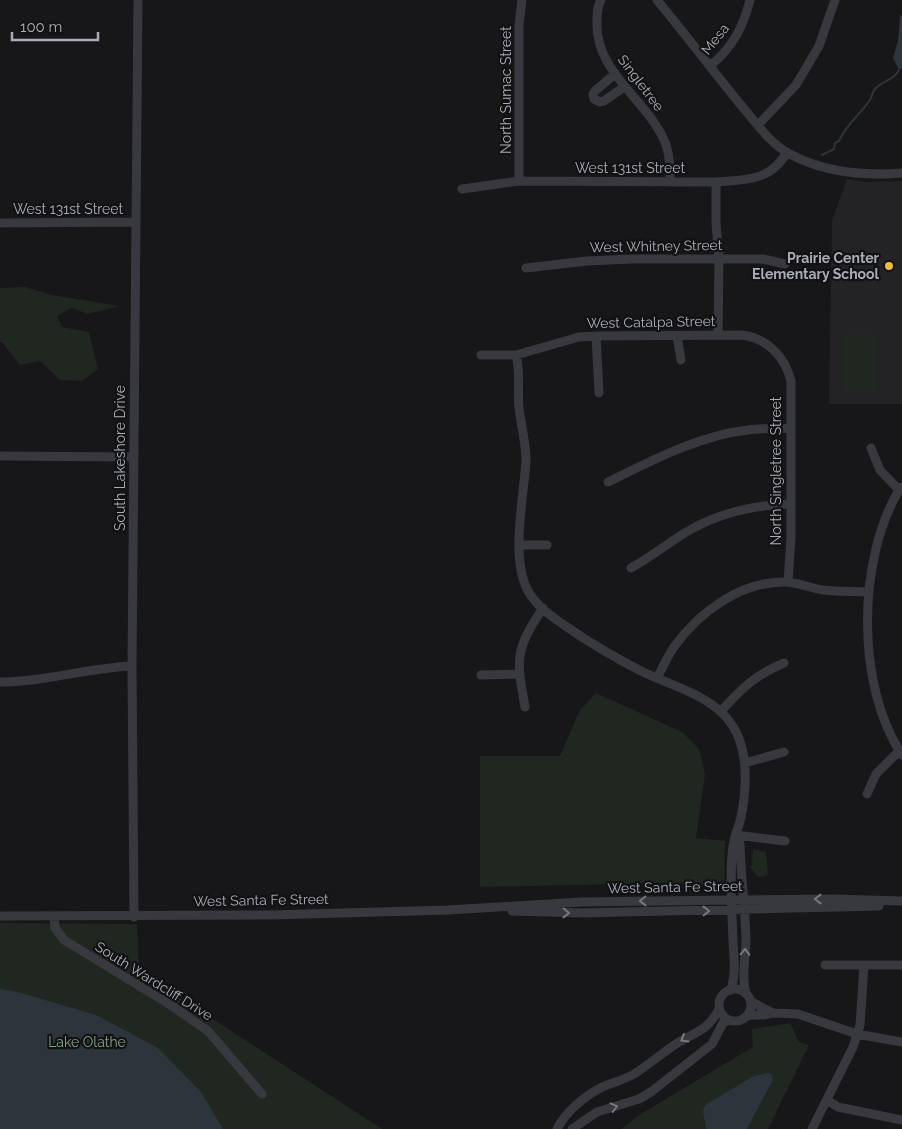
<svg xmlns="http://www.w3.org/2000/svg" width="902" height="1129" font-family="Raleway,sans-serif">
<style>
.built{fill:#232326}
.green{fill:#1f2720}
.water{fill:#2d353c}
.lines{fill:none;stroke-linecap:round;stroke-linejoin:round}
.stream{stroke:#2d353c;stroke-width:2}
.minor{stroke:#38393e;stroke-width:9}
.oneway{stroke:#777981}
.poi-dot{fill:#ebbc3d;stroke:#121214;stroke-width:2}
.labels{text-anchor:middle;dominant-baseline:central;stroke-width:4.5;stroke-linejoin:round;paint-order:stroke}
.street-label{font-size:14px;fill:#aaadb8;stroke:#121214}
.poi-label{font-size:14px;font-weight:bold;fill:#aaadb8;stroke:#121214;text-anchor:end}
.park-label{font-size:14px;fill:#81a286;stroke:#121214}
</style>
<rect width="100%" height="100%" fill="#171719"/>
<path class="built" d="M847,179l18,3 37,-1v223h-73l3,-183z"/>
<path class="green" d="M25,287l27,8 68,11 -32,8 -16,-6 -15,8 5,11 27,5 9,37 -16,12 -22,-1 -20,-19 -20,4 -18,-23h-2v-54z
M844,334h33l-1,59 -32,-1z
M596,693l86,39 17,17 6,25 -9,64 29,3 -1,45 -56,-3 -188,4v-131h80l20,-46z
M753,849l12,3 1,1 2,20 -2,3 -8,1 -8,-10 2,-2z
M0,923l137,1 2,47 243,158h-382z
M790,1023l9,19 10,3 -41,84h-21l26,-49 -70,32 3,17h-84l17,-14 114,-68 -1,-18z"/>
<path class="water" d="M902,15v53l-3,2 -6,-12 5,-17 2,-24z
M0,989l18,3 78,23 62,33 43,44 22,37h-223z
M768,1073l4,2 1,5 -26,49h-41l-3,-17 2,-7 49,-29z"/>
<g class="lines">
<path class="stream" d="M822,155l12,-6 1,-6 4,-2c7,-17 21,-26 31,-41 2,-3 2,-8 5,-11 8,-9 17,-7 24,-19"/>
<path class="minor" d="M601,0c-4,7 -4,14 -4,22 -2,50 49,77 67,118 6,13 6,28 6,42
M657,0c30,36 58,74 88,110 13,15 25,33 43,43 34,19 76,23 114,20
M710,66c22,-18 33,-38 40,-66
M615,74l-20,17 -2,3 1,5 6,3 4,-1 20,-14
M758,125l38,-40 23,-39 16,-46
M519,181v-156l3,-25
M716,182v41l3,36 -1,76
M462,189l57,-8 197,1c29,-2 55,-1 71,-30
M0,223l136,-1
M526,268l61,-7 45,-2h131l22,5
M596,336l3,57
M677,336l4,24
M481,355h35l63,-18 17,-1 147,-1c25,4 42,22 48,46v157l-3,44
M516,355c5,18 1,35 3,53 2,17 7,35 7,52 -2,37 -16,98 2,131 9,16 25,26 39,36 23,16 47,30 72,43 41,21 94,28 104,83 4,18 2,46 -2,64 -2,10 -7,19 -8,29 -4,31 -1,64 0,95 1,17 3,32 -2,49
M871,448l9,22 19,20
M0,456l133,1
M608,482c43,-21 92,-47 140,-52 14,-2 28,-1 42,-2
M902,487l-3,3c-42,71 -43,196 3,265
M520,545h27
M631,568c18,-10 35,-23 52,-34 32,-20 70,-29 107,-30
M481,675l38,-1
M657,678c6,-11 10,-21 17,-31 25,-35 67,-66 112,-65 13,1 25,6 37,8 15,2 31,1 46,2
M0,682c45,0 87,-14 132,-16
M525,707c-9,-49 -10,-57 18,-99
M722,712l2,-4c19,-21 33,-34 60,-45
M745,763l39,-11
M867,794l9,-20 23,-23
M736,835l4,9c1,32 5,63 6,95 0,18 -5,37 0,55
M736,835l49,6
M512,911l68,2 299,-7
M0,916l271,-1 177,-5 133,-8 151,-2 101,-1 69,2
M54,917l1,11 9,12 105,64 39,27 54,63
M134,917l-2,-251 6,-666
M825,965h77
M719 1005a16 16 0 1 1 32 0a16 16 0 1 1-32 0Z
M750,1001l23,12
M745,1017l6,-2h14l8,-2 25,1 59,20 45,8
M827,1100l11,7 64,13
M557,1129c9,-18 28,-33 45,-42 11,-5 22,-7 32,-13 16,-10 29,-22 45,-32 19,-11 29,-12 40,-33
M572,1129l25,-17 42,-13 12,-7 61,-48 11,-21 6,-3
M812,1129l41,-82 7,-22 4,-60"/>
</g>
<defs><path id="oneway-chevron" d="M-2-3.5L2.5 0L-2 3.5" fill="none" stroke-width="1.6" stroke-linecap="round" stroke-linejoin="round" transform="scale(1.25)"/></defs>
<g class="oneway">
<use href="#oneway-chevron" transform="translate(818 899) rotate(-180)"/>
<use href="#oneway-chevron" transform="translate(643 901) rotate(179)"/>
<use href="#oneway-chevron" transform="translate(706 911) rotate(-1)"/>
<use href="#oneway-chevron" transform="translate(566 913) rotate(1)"/>
<use href="#oneway-chevron" transform="translate(745 952) rotate(-89)"/>
<use href="#oneway-chevron" transform="translate(684 1039) rotate(149)"/>
<use href="#oneway-chevron" transform="translate(614 1107) rotate(-15)"/>
</g>
<circle class="poi-dot" cx="889" cy="266" r="5"/>
<g class="labels">
<g class="street-label">
<text transform="translate(715 39) rotate(-51)">Mesa</text>
<text transform="translate(641 83) rotate(53)">Singletree</text>
<text transform="translate(506 90) rotate(-90)">North Sumac Street</text>
<text x="630" y="168">West 131st Street</text>
<text x="68" y="209">West 131st Street</text>
<text transform="translate(656 246) rotate(-1)">West Whitney Street</text>
<text transform="translate(651 322) rotate(-1)">West Catalpa Street</text>
<text transform="translate(120 458) rotate(-90)">South Lakeshore Drive</text>
<text transform="translate(776 471) rotate(-90)">North Singletree Street</text>
<text transform="translate(675 887) rotate(-1)">West Santa Fe Street</text>
<text transform="translate(261 900) rotate(-1)">West Santa Fe Street</text>
<text transform="translate(154 981) rotate(32)">South Wardcliff Drive</text>
</g>
<g class="poi-label">
<text x="879" y="258">Prairie Center<tspan x="879" dy="16">Elementary School</tspan></text>
</g>
<g class="park-label">
<text x="87" y="1042">Lake Olathe</text>
</g>
</g>
<path d="M12 32v8h86v-8" fill="none" stroke="#aaadb8" stroke-width="2.5"/>
<text x="20" y="32" font-size="15" fill="#aaadb8" stroke="#121214" stroke-width="4" paint-order="stroke">100 m</text>
</svg>
